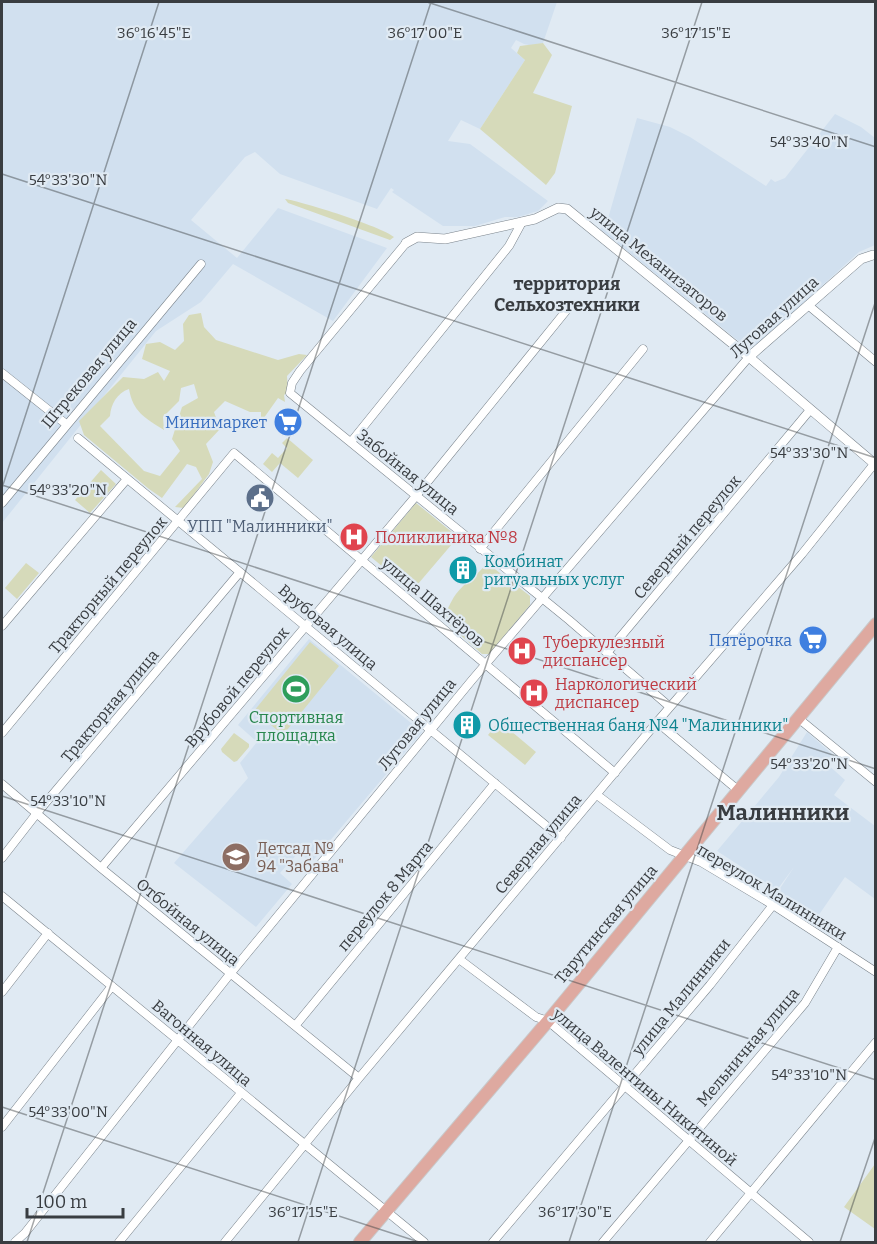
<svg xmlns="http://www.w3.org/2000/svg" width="877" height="1244" font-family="Bitter,serif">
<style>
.built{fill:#d1e0ef}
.green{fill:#d6daba;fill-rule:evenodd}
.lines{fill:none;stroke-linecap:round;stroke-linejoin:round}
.minor-casing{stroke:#7a838b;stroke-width:9}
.tertiary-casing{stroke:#7a838b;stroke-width:10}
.primary-casing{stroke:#c8c9ca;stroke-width:14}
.minor{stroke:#fff;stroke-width:8}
.tertiary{stroke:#fff;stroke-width:9}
.primary{stroke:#dea9a0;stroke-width:12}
.ticks{fill:none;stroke:#393d41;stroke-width:1.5;stroke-opacity:0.45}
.labels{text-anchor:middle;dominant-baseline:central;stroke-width:4.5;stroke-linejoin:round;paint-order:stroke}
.street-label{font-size:16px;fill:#393d41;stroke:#e0eaf3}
.shop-label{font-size:16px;fill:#366cbe;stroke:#e0eaf3;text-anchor:end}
.service-label{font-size:16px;fill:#4e5e75;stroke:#e0eaf3}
.health-label{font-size:16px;fill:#be3a42;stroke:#e0eaf3;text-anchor:start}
.culture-label{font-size:16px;fill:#0d838f;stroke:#e0eaf3;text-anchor:start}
.leisure-label{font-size:16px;fill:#27864d;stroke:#e0eaf3}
.education-label{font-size:16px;fill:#785e54;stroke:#e0eaf3;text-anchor:start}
.neighbourhood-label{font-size:18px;font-weight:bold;fill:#393d41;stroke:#e0eaf3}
.district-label{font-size:22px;font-weight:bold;fill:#393d41;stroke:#e0eaf3}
.ticks-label{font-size:15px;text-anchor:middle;fill:#393d41;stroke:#e0eaf3;stroke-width:4.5;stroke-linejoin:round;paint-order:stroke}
</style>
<rect width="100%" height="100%" fill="#e0eaf3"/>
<path class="built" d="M2,2h555l-14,41 -9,3 -10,-2 -8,-4 -5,8 14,12 -45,69 -19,-9 -13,21 22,3 78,57 -10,10 -20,6h-13l-30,9h-32l-51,-34 2,-2 -3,-2 -14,21 -97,-35 -25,-22 -10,5 -54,63 46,38 41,-50 109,40 -54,73 -100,-57 -32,38 -45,29 -154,192z
M835,114l26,13 14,11v107l-16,7 -104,95h-9l-146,-118 7,-7 30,-104 33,9 20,10 76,49 5,-7 4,3 10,-4z
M309,639l113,93 -111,131 -12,-11 -19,21 12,11 -36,43 -82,-64 74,-85 -8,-15 17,-21 -19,-17z
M807,732l25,22 -6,9 19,17 -11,15 41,31v73l-30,-22 -29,42 -39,-26 17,-26 -17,23 -60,-39 62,-74z"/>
<path class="green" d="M543,43l9,12 -19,38 39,13 -17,67 -9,12 -66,-56 45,-69 -8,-7 3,-7z
M285,199c19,3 95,27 109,38l-4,3 -102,-37z
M201,313l3,14 12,13 62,20 21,-6 8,1 -20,21 1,16 -4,3 1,7 -7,-4 -17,24v-10h-11l-25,-11 -11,11 6,17 -14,15 7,18 -4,12 -25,34 -9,-1 27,-28 -6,-12 -9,-3 -25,34 -13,-9 -65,-54 -5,-14 44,-44 21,2 14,-7 6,9 6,-10 -28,-12 4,-15 14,-2 15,8 9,-9 -1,-17 6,-9zM194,384l4,14 -16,9 -10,32 8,12 -20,25 -16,-5 -44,-45 10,-10c1,-12 7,-23 19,-27 4,23 16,29 35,41l-1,-13 16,-16 2,-13z
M287,438l26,22 -15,18 -18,-15 -8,9 -9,-8 9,-11 6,5 9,-10 -5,-5z
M101,470l15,14 -26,29 -15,-13z
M416,503l42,34 -46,54 -41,-34z
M26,563l13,10 -22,26 -12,-11z
M487,563l43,33v9l-41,49h-7l-41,-36c7,-7 9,-16 15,-24 9,-12 22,-19 31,-31z
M310,642l29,24 -56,69 -29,-24z
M499,721l37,31 -11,13 -37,-30z
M234,733l15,11v3l-12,14 -3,1 -12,-10 -1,-3z
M875,1164v65l-31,-22z"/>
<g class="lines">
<g class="minor-casing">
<path id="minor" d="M406,243l-106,128 -8,12 -2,10 279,227 101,87
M808,305l68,57
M2,373l64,51
M78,438l483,400
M351,442l158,-196 13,-24
M2,503l199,-239
M480,549l163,-200
M2,626l125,-147
M607,653l203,-243
M798,718l78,64
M657,722l82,69
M2,733l232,-280 381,320
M2,784l99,84 258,210
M597,795l73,55 31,12 72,43 103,67
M2,858l35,-45 203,-241
M101,868l315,-372 154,-190
M2,896l422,346
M459,959l77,58 12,4 261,221
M2,992l46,-59
M295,1026l200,-243
M2,1127l110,-141
M15,1242l10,-9 205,-259 242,-294 277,-323
M119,1242l122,-149
M225,1242l134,-164 298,-356 145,-168 72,-90
M493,1242l217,-257 63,-80
M603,1242l202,-239 33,-56
M710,1242l166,-200"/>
</g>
<g class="tertiary-casing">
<path id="tertiary" d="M406,243l11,-6 28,2 90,-20 23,-11 9,1 182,148 127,108
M749,357l112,-98 12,-4"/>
</g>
<g class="primary-casing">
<path id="primary" d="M360,1242l188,-221 328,-397"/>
</g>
<use href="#minor" class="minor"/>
<use href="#tertiary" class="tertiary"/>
<use href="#primary" class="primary"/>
</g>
<path class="ticks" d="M427,2l449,145M2,174l874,284M2,485l874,284M2,488l157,-486M2,796l874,284M2,1107l417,135M27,1242l404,-1240M298,1242l404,-1240M569,1242l307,-942M840,1242l36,-107"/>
<defs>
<g id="supermarket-disc" transform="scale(1.5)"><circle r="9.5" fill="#3f7fe0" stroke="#e0eaf3"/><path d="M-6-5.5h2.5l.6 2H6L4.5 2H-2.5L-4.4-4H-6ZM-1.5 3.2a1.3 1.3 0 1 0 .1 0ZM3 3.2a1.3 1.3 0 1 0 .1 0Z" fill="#fff"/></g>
<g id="civic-disc" transform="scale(1.5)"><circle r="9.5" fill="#5c6f8a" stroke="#e0eaf3"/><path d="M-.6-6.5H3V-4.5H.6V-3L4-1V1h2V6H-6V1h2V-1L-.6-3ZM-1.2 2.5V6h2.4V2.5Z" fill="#fff"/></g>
<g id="hospital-disc" transform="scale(1.5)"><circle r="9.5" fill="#e0444e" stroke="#e0eaf3"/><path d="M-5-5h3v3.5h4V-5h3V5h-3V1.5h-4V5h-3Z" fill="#fff"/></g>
<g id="building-disc" transform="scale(1.5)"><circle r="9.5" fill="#0f9aa8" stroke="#e0eaf3"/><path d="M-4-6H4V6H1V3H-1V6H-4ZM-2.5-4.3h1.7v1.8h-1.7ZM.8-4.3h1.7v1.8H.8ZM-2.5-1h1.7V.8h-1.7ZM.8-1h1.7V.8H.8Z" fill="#fff"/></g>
<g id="stadium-disc" transform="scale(1.5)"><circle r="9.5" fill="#2e9e5b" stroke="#e0eaf3"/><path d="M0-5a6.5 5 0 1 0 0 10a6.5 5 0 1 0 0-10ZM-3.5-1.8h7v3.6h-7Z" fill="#fff"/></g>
<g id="school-disc" transform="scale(1.5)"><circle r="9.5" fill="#8d6e63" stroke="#e0eaf3"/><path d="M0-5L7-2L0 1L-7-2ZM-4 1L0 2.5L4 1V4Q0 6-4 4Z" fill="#fff"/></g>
</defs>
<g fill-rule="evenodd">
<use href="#supermarket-disc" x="288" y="422"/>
<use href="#civic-disc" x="260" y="498"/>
<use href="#hospital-disc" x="354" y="537"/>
<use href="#building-disc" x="463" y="570"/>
<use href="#supermarket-disc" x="813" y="640"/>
<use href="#hospital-disc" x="522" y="651"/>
<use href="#stadium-disc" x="296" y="689"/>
<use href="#hospital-disc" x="534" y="693"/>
<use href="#building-disc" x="467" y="725"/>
<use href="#school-disc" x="236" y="857"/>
</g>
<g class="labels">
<g class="street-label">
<text transform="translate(659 264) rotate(39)">улица Механизаторов</text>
<text transform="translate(774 317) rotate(-42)">Луговая улица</text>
<text transform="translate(89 373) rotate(-50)">Штрековая улица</text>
<text transform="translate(408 472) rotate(39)">Забойная улица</text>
<text transform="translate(687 537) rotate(-50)">Северный переулок</text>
<text transform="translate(108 585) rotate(-50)">Тракторный переулок</text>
<text transform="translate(433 602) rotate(40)">улица Шахтёров</text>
<text transform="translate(328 627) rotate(40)">Врубовая улица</text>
<text transform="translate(237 687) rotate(-50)">Врубовой переулок</text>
<text transform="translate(110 706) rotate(-50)">Тракторная улица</text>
<text transform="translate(417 724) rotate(-51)">Луговая улица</text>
<text transform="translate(538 844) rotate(-50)">Северная улица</text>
<text transform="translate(772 892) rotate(31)">переулок Малинники</text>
<text transform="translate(385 896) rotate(-50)">переулок 8 Марта</text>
<text transform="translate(188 922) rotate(39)">Отбойная улица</text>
<text transform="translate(606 924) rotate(-50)">Тарутинская улица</text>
<text transform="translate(681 997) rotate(-51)">улица Малинники</text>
<text transform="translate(202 1043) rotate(40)">Вагонная улица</text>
<text transform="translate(748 1047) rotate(-50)">Мельничная улица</text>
<text transform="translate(645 1087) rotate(40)">улица Валентины Никитиной</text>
</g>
<g class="shop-label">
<text x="267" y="422">Минимаркет</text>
<text x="792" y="640">Пятёрочка</text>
</g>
<g class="service-label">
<text x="260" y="526">УПП "Малинники"</text>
</g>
<g class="health-label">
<text x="375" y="537">Поликлиника №8</text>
<text x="543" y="642">Туберкулезный<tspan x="543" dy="18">диспансер</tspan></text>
<text x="555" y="684">Наркологический<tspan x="555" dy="18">диспансер</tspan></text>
</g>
<g class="culture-label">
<text x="484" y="561">Комбинат<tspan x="484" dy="18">ритуальных услуг</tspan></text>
<text x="488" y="725">Общественная баня №4 "Малинники"</text>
</g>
<g class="leisure-label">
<text x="296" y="717">Спортивная<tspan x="296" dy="18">площадка</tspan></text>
</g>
<g class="education-label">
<text x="257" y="848">Детсад №<tspan x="257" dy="18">94 "Забава"</tspan></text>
</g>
<g class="neighbourhood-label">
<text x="567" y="284">территория<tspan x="567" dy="21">Сельхозтехники</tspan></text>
</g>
<g class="district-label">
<text x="783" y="812">Малинники</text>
</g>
</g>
<g class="ticks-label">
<text x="154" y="38">36°16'45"E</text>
<text x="425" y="38">36°17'00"E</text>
<text x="696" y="38">36°17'15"E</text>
<text x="809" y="147">54°33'40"N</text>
<text x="68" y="185">54°33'30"N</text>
<text x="809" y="458">54°33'30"N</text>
<text x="68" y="495">54°33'20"N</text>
<text x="809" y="769">54°33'20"N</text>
<text x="68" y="806">54°33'10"N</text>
<text x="809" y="1080">54°33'10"N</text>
<text x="68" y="1117">54°33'00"N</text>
<text x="303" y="1217">36°17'15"E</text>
<text x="575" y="1217">36°17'30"E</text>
</g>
<rect width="877" height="1244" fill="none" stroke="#393d41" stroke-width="6"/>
<path d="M27 1208v9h96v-9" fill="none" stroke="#393d41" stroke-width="3"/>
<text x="36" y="1208" font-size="18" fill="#393d41" stroke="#e0eaf3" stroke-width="4.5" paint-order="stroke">100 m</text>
</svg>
